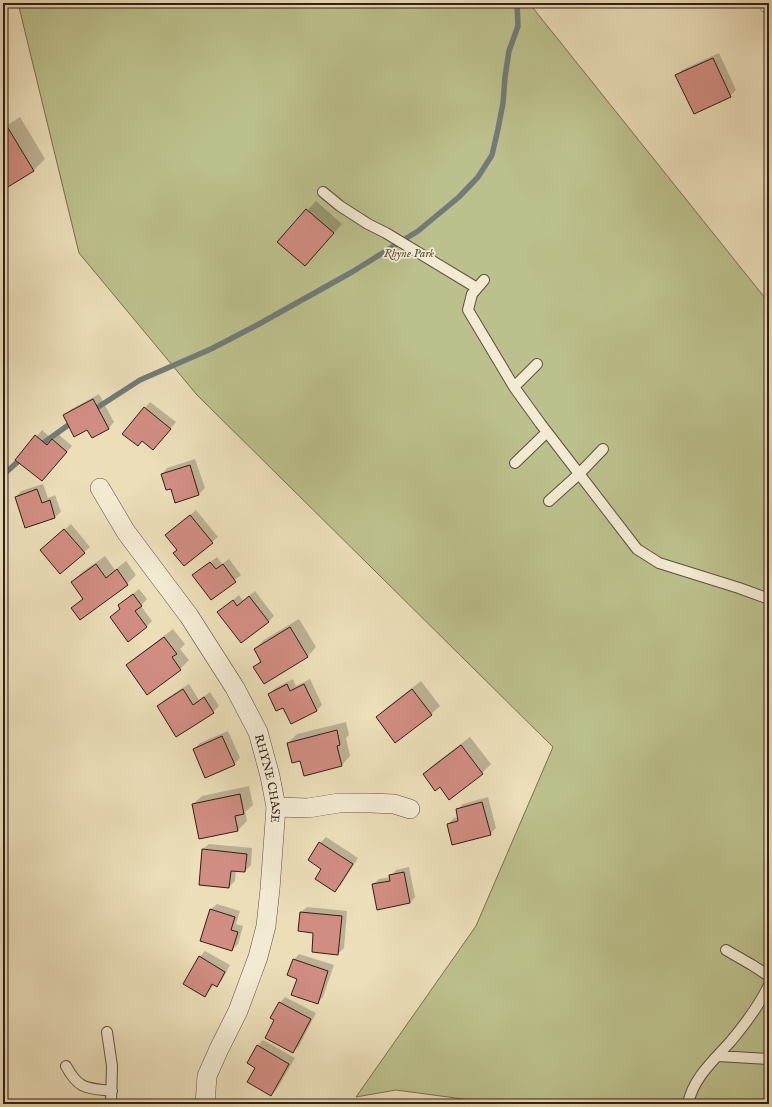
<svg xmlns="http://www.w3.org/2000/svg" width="772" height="1107" font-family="'IM FELL English',serif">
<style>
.green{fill:#bcc08c;stroke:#786f50}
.shadow{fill:#0003}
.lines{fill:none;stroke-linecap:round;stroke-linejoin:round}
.stream{stroke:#737b78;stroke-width:5.5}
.building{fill:#d18d82;stroke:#331e15}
.service-casing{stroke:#614e3e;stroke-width:12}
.minor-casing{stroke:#614e3e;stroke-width:20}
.service{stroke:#f2ead2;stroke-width:10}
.minor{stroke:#f2ead2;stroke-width:19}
.labels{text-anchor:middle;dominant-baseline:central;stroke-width:3.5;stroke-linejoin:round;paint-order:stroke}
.park-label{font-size:12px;font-style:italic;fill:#5c4f39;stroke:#f2ead2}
.street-label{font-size:12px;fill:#331e15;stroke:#f2ead2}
</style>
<rect width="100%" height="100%" fill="#ebdeb9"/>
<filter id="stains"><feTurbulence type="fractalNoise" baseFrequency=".005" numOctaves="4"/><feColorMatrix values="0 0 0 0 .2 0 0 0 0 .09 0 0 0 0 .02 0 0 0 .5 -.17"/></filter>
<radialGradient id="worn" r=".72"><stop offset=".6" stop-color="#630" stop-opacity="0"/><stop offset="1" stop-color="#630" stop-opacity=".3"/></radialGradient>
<path class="green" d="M18,3h511l240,300v801h-269l-104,-14 -40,7 120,-171 77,-179 -356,-352 -118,-142z"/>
<path class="shadow" d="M719,53l17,37 -6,6 -53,-20 5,-6z
M20,117l25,42 -11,11 -31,19v-61z
M316,201l26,23 -37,41 -26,-24z
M99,394l15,28 -5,6 -17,9 -4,-9 -24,-12 6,-6z
M150,402l26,20 -17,21 -14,-35z
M42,430l11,10 5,-6 14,12 -25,28 -30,-14z
M195,459l10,29 -6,6 -24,7 -4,-14 -9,-13 5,-6z
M43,484l5,14 7,-3 6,17 -6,5 -29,10 -10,-30 5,-6z
M196,510l22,27 -6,5 -34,8 -6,-20z
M71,524l19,23 -6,5 -37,-8z
M105,556l10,14 11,-9 10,14 -9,9 -47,34 -8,-10 11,-10 -11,-16 9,-9z
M217,557l5,7 7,-5 12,16 -30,24 -17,-24z
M139,589l8,10 -6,7 11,15 -5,5 -36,-9 10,-9 -2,-3z
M255,591l19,25 -6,6 -49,-10 20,-17 4,6z
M299,619l17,28 -8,9 -44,26 -9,-15 6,-7 -6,-11 9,-9z
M173,629l12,15 -5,5 9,11 -9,9 -53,-4 9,-8z
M293,679l3,7 14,-7 12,26 -5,5 -34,-3 -14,-13 6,-6z
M421,681l19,25 -9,8 -54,3 9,-9z
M189,684l10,16 11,-8 9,14 -6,6 -55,-6 6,-6z
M346,722l3,13 -3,3 4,18 -8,9 -54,-22 9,-9z
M228,731l12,27 -6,6 -40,-15 6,-6z
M470,737l21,27 -9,9 -33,25 -9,-12 -16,-12 9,-9z
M249,786l4,19 -8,7 2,9 -9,9 -38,7 -7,-33 9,-8z
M488,797l8,31 -6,6 -42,-10 6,-6 5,-1 -2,-7 6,-6z
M326,837l32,21 -17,27 -6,6 -12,-23 -3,-25z
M209,844l43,4 -1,17 -6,6 -9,-1 -1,11 -6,6 -26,-38z
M409,867l6,30 -5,6 -37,-19 6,-5 11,-2 6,-7z
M217,904l23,7 -4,13 7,2 -5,18 -6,6 -21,-41z
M307,907l40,4 -3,37 -6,6 -25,-2 2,-20 -14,-20z
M205,951l25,14 -8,15 -6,6 -2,-2 -4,6 -6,6 -4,-39z
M299,954l35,11 -11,32 -6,6 -19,-25 -4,-18z
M285,997l31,16 -17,33 -6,6 -18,-32 5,-17z
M263,1040l32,18 -18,31 -6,6 -15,-28 1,-21z"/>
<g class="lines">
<path class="stream" d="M92,411l48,-31 71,-31 48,-25 93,-52 66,-41 41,-34 19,-20 14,-22 6,-26 5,-26 2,-26 4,-26 9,-25 -1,-23
M39,446l35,-25
M3,475l19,-17"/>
</g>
<path class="building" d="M713,58l18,39 -37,17 -19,-39z
M8,128l26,43 -31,19v-58z
M306,209l28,24 -29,33 -28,-24z
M93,399l16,30 -17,9 -5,-8 -13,7 -11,-22z
M144,407l27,22 -18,21 -11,-9 -4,5 -16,-12z
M35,435l12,10 5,-6 15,13 -25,29 -27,-21z
M190,465l9,30 -24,8 -4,-14 -5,1 -5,-16z
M37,489l5,14 8,-3 5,18 -30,10 -10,-31z
M190,515l23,28 -29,23 -11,-13 4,-3 -12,-15z
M64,529l21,24 -25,21 -20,-24z
M210,562l6,7 7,-5 13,18 -25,18 -19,-25z
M96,564l10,14 11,-9 11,16 -48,35 -9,-12 12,-9 -12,-17z
M133,594l9,12 -7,5 12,16 -19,15 -18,-25 10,-8 -2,-4z
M249,596l20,26 -28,21 -24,-31 16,-12 4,6z
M290,627l18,30 -44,27 -11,-17 8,-5 -7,-13z
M164,637l13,17 -5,3 9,13 -34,25 -21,-30z
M287,684l3,7 14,-7 13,27 -26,13 -8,-16 -7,3 -8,-17z
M183,689l10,16 11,-8 10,16 -38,24 -19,-31z
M412,689l20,26 -37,28 -19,-26z
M337,730l3,15 -3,1 5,20 -38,10 -4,-15 -8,2 -5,-20z
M222,736l13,29 -30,13 -12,-29z
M461,745l22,29 -34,26 -9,-13 -5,4 -12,-17z
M240,794l4,20 -9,2 3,15 -39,8 -7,-35z
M482,802l9,33 -39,10 -5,-21 11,-3 -2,-12z
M319,842l34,22 -18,28 -20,-13 6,-10 -13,-9z
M202,849l45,5 -2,18 -14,-1 -2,17 -30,-3z
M404,872l6,31 -33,7 -5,-26 18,-3 -1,-6z
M210,909l25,8 -4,13 7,2 -6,19 -32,-10z
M300,912l42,4 -4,39 -26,-3 1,-19 -15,-2z
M199,956l26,16 -8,15 -5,-3 -7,13 -22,-13z
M293,959l35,12 -10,33 -27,-9 6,-16 -10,-4z
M279,1002l32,17 -18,34 -28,-15 9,-18 -4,-2z
M257,1045l32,19 -18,32 -24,-14 8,-14 -8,-5z"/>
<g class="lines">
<g class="service-casing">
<path id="service" d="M323,192l17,14 28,18 18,9 91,55
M484,280l-12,14 -4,16 46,77 26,36 97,126 22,14 80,25 30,11
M514,387l23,-23
M515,463l32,-31
M549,501l30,-27 24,-25
M726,950l26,15 17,11
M107,1032l5,34 -1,38
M718,1056l51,3
M66,1066c13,24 21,22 46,25
M688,1104c5,-26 26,-44 43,-63 15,-18 28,-35 38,-56"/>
</g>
<g class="minor-casing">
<g id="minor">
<path d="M768,3l1,1"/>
<path id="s1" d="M100,488l26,44 63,84 46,72 23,44 12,44 6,31 -6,82 -4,37 -8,31 -20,54 -19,38 -12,27 -2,28"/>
<path d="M276,807l32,1 31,-5h32l23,1 16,5"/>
</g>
</g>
<use href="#service" class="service"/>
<use href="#minor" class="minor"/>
</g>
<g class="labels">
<g class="park-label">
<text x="409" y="253">Rhyne Park</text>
</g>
<g class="street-label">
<text stroke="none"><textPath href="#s1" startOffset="339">RHYNE CHASE</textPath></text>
</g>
</g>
<rect width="772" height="1107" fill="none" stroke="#ebdeb9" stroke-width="16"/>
<rect x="4" y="4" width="764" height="1099" fill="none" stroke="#331e15" stroke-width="2"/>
<rect x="8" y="8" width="756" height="1091" fill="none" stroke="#331e15"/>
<rect width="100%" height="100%" filter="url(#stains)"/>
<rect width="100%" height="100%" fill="url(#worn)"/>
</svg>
